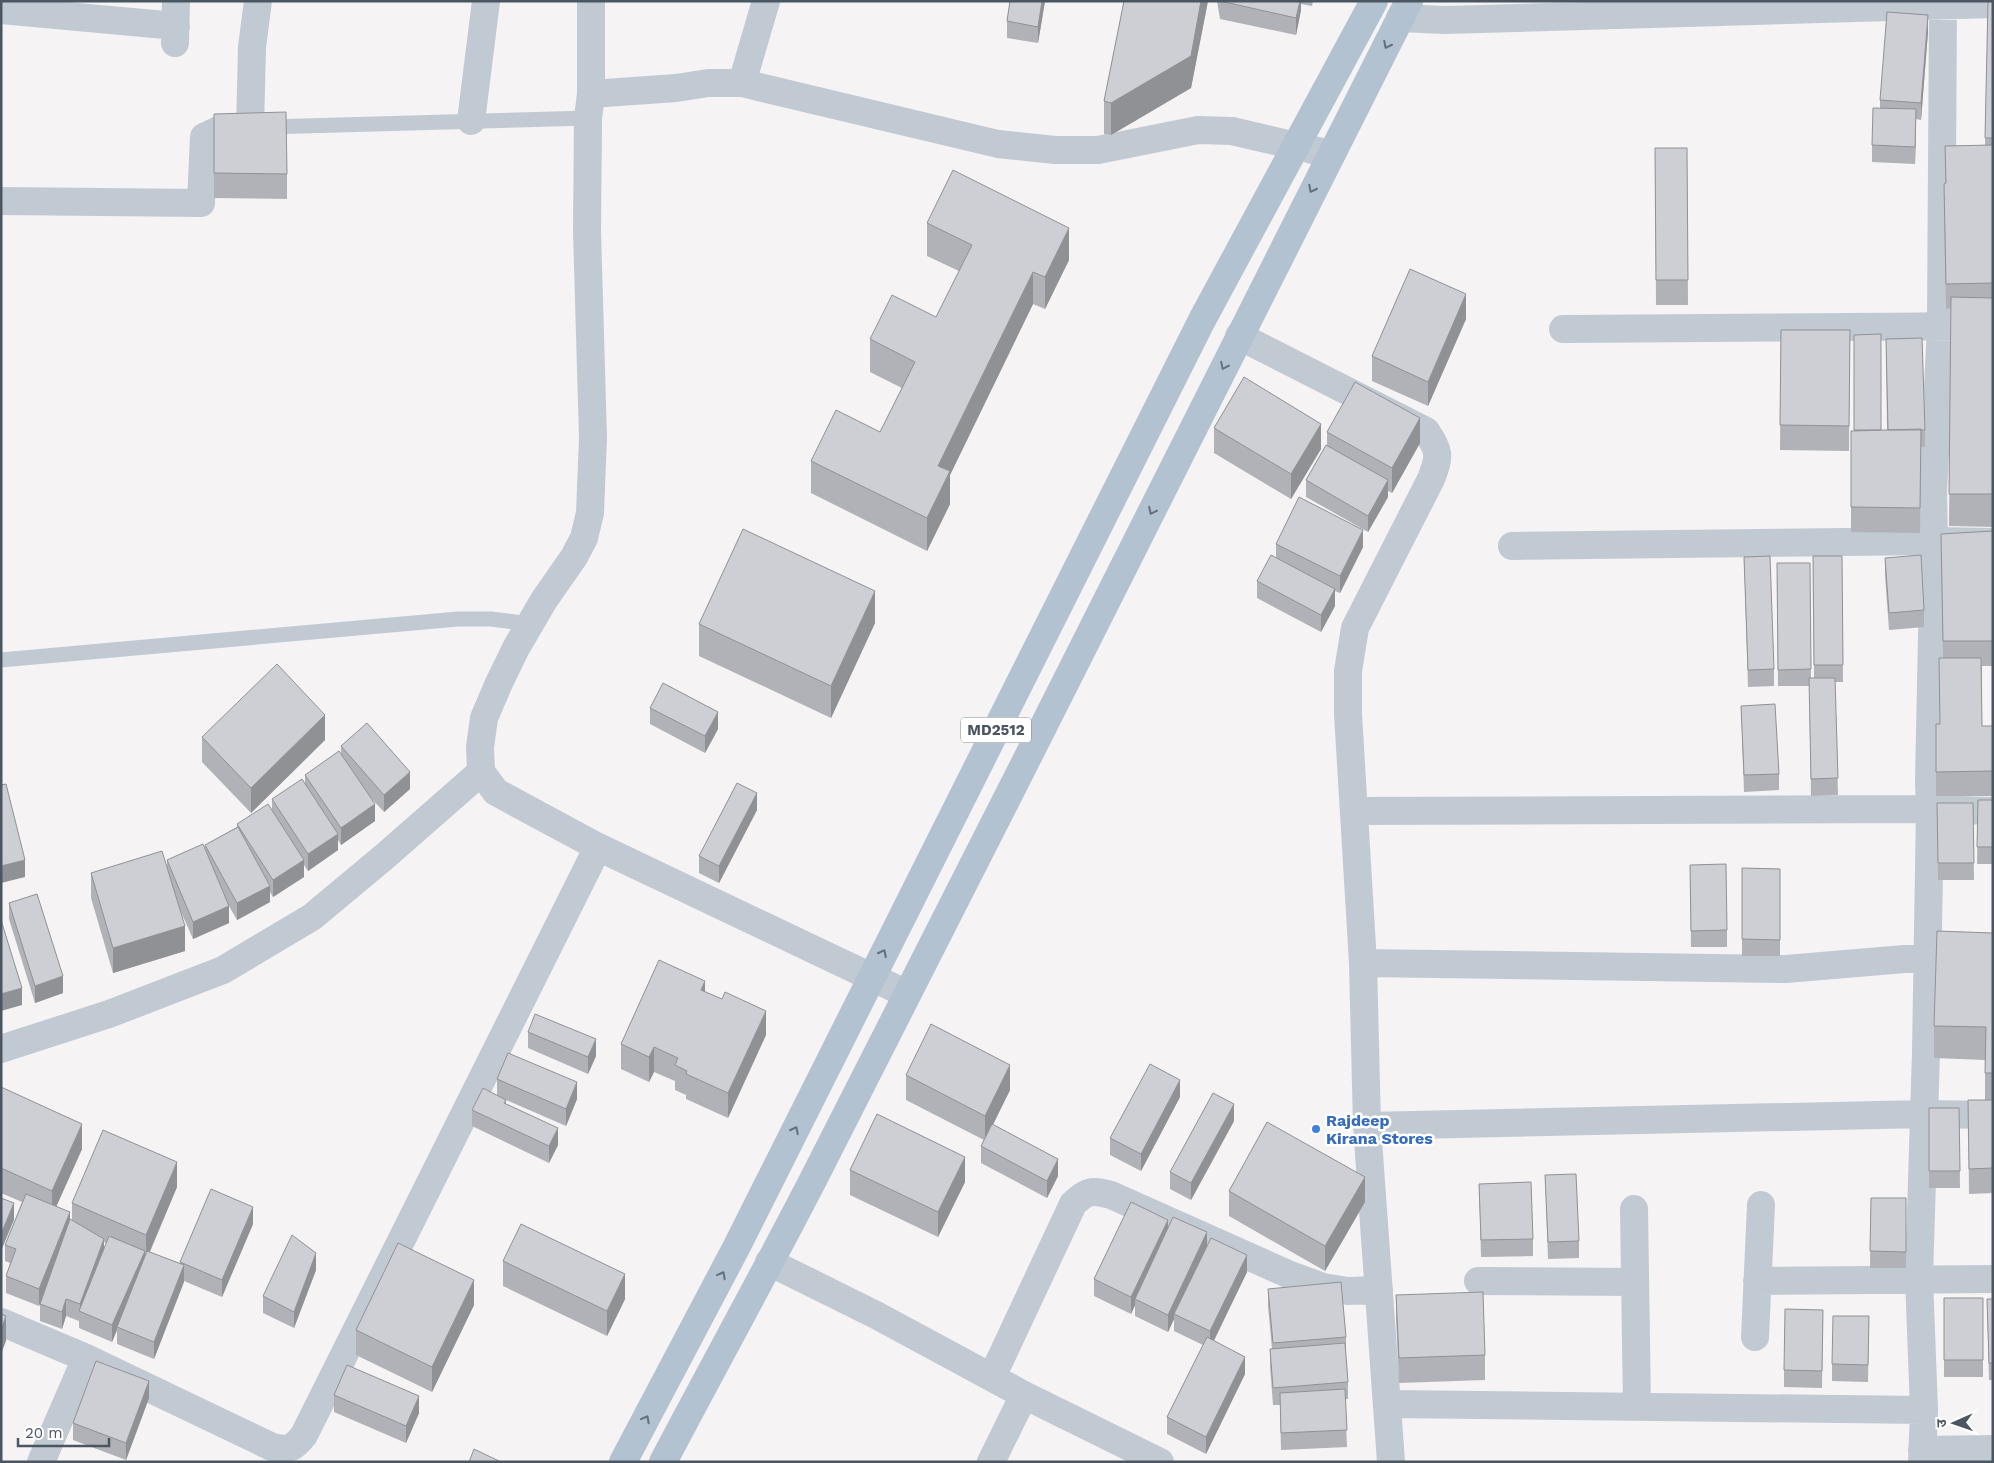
<svg xmlns="http://www.w3.org/2000/svg" width="1994" height="1463" font-family="'Work Sans','Noto Sans Devanagari',sans-serif">
<style>
.lines{fill:none;stroke-linecap:round;stroke-linejoin:round}
.service{stroke:#c1cad2;stroke-width:15}
.minor{stroke:#c1cad2;stroke-width:28}
.tertiary{stroke:#c1cad2;stroke-width:28}
.primary{stroke:#b3c2d1;stroke-width:28}
.wall{fill:#b0b2b7;fill-rule:evenodd}
.shaded-wall{fill:#909195}
.building{fill:#cdcfd5;stroke:#909195}
.oneway{stroke:#64717d}
.shop-dot{fill:#3f7fe0;stroke:#fff;stroke-width:2}
.labels{text-anchor:middle;dominant-baseline:central;stroke-width:5;stroke-linejoin:round;paint-order:stroke}
.shield{fill:#fff;stroke:#808990;stroke-width:1}
.shield-label{font-size:15px;font-weight:bold;fill:#4a5661}
.shop-label{font-size:16px;font-weight:bold;fill:#366cbe;stroke:#fff;text-anchor:start}
</style>
<rect width="100%" height="100%" fill="#f5f3f3"/>
<g class="lines">
<path class="service" d="M267,127l321,-9
M1,660l457,-41h33l39,5"/>
<path class="minor" d="M1,10l175,16
M1400,18l45,2 548,-16
M175,43l1,-42
M742,83l24,-82
M591,94l85,-6 32,-5h34l256,61 57,6h43l100,-20 34,1 98,23
M471,121l15,-120
M250,128l2,-81 6,-46
M1,201l200,2 3,-66 17,-8
M1563,329l430,-3
M1239,336l187,95c14,20 14,25 5,48l-76,149 -7,43v43l15,249 4,163 24,336
M1512,546l422,-5 59,1
M1355,811l575,-2 63,2
M1363,963l423,6 142,-12 65,1
M1,1049l108,-35 114,-44 89,-53 72,-60 97,-85
M1367,1126l557,-12 69,1
M1634,1209l3,198
M769,1262l107,53 148,80 136,67
M1478,1281l157,1
M1757,1281l236,-2
M1,1322l85,36 186,89c17,4 22,1 32,-12l294,-588
M1755,1337l6,-132
M992,1377l81,-173c14,-14 20,-14 38,-9l177,79 35,13 25,4 31,-1
M1387,1404l537,6
M1922,1450l71,-1
M41,1462l45,-104
M991,1462l33,-67
M1922,1462l2,-52 -5,-132 7,-226 4,-243 -1,-28 5,-240 -1,-48 8,-168 2,-320"/>
<path class="tertiary" d="M591,1v93l-3,24 -1,113 6,207 -3,75 -6,25 -10,19 -30,43 -28,48 -17,35 -15,35 -4,29 1,25 15,20 102,55 309,147"/>
<path class="primary" d="M623,1462l114,-216 465,-926 172,-319
M663,1462c50,-95 102,-189 151,-284 201,-391 395,-785 595,-1177"/>
</g>
<path class="wall" d="M1045,1l-7,42 -31,-5v-17z
M1124,1h84l-17,87 -80,47 -7,-1v-33z
M1217,1h96l-1,5 -11,-2v6l-5,25 -76,-16z
M1988,1h5v526l-44,-1 2,-218 -5,1 -2,-101v-24h1v-38h40z
M1928,32l-7,88 -5,-1 -1,45 -43,-2v-17l8,-37v-8z
M214,114l73,60v25l-73,-1z
M1655,148h32l1,157h-32z
M927,223l142,37 -24,49 -12,-5 -83,171v29l-23,47 -116,-58v-32l69,-29 22,-44 -32,-16v-33l66,-22 23,-46 -32,-15z
M1466,319l-38,87 -56,-25v-25z
M1781,330h69l-1,121 -69,-1z
M1854,335l27,95h6l-1,-91 39,91v17h-4l-1,86 -69,-1v-101h3z
M1214,428l107,21 -30,50 -77,-46z
M1327,432l93,11 -28,50 -4,-2v6l-20,35 -62,-35v-17l21,-35z
M1993,531v135h-11v60h11v70h-57v-72h4l3,-66 -2,-124z
M1276,544l87,3 -23,46 -5,-2v15l-14,26 -64,-34v-17l19,-23z
M1813,556h29l1,126h-8l3,113 -27,1 -2,-110h-31l-1,-123h33l1,115h3z
M1744,557l30,112v17l-26,1z
M1885,558l39,52v17l-35,3 -4,-55z
M875,623l-44,95 -132,-62v-32z
M1741,706l38,68v16l-35,2z
M650,708l68,21 -13,24 -55,-29z
M202,737l123,3 -74,73 -49,-51z
M341,746l69,43 -26,23 -14,-15 5,24 -34,24 -3,-5v10l-30,21 -4,-6v12l-31,20 -3,-5v10l-33,18 -8,-14v17l-36,16 -15,-34 7,46 -72,22 -22,-75v-25l76,-7v-6l38,-12v-3l32,-18v-3l35,-15v-10l33,-15v-9l36,-22z
M1978,800h15v64h-16z
M1937,803h36l1,77h-36z
M757,810l-38,73 -20,-10v-17z
M1690,865l37,65v17h-36z
M1742,868l38,1v87h-38z
M9,903l54,90 -28,10 -26,-84z
M1993,933v260l-24,1 -1,-94h17v-40l-51,-2v-32z
M705,992l61,43 -38,83 -42,-19v-4l-11,-5v-9l-21,-9 -5,10 -28,-13v-25z
M528,1032l68,24 -8,18 -60,-26z
M906,1075l104,15 -17,34 65,52 -11,22 -66,-35v-17l3,-6 -78,-40z
M497,1079l80,20 -11,27 -60,-26v4l52,41 -9,18 -77,-37v-16l25,-15z
M1,1087l81,62 -26,58 14,14 2,-1v-17l105,-16 -27,65 30,12v-2l73,-38 -31,73 -38,-16 -30,78 -37,-15v-14l-5,12 -33,-14v-7l-13,-5 -4,13 -22,-8v-17l1,-5 -2,7 -33,-13v-17l4,-13 -5,-2v-16l17,-43 -21,-9zM104,1242l2,1 -2,6z
M1180,1097l-39,74 -31,-16v-17z
M1929,1108h30l1,80h-31z
M1234,1121l-43,79 -21,-11v-17z
M850,1170l115,12 -27,55 -88,-42z
M1545,1175l34,66v17l-31,1z
M1479,1184l54,55v17l-52,1z
M1229,1191l136,11 -40,69 -96,-55z
M1871,1198h35v70h-36z
M1168,1228l39,19 40,25 -33,69 31,33 -39,80 -39,-20v-17l36,-72 -29,-14v-12l-6,13 -33,-16v-11l-4,9 -37,-18v-17z
M503,1261l122,38 -18,37 -104,-50z
M316,1270l-22,58 -31,-15v-17z
M1268,1289l78,48v17l2,28v17h-3l2,48 -66,3 -1,-45h-7l-3,-39v-17h2l-4,-43z
M1396,1295l89,60v25l-86,3 -3,-63z
M1944,1298h39v79h-39z
M1987,1299h6v81h-4z
M474,1305l-42,87 -76,-37v-25z
M1823,1310l-1,78 -38,-1v-17z
M1869,1316l-1,66 -36,-1v-17z
M334,1395l85,18 -13,30 -72,-31z
M149,1398l-23,62 -53,-20v-17z"/>
<path class="shaded-wall" d="M1042,1h3l-7,42v-16z
M1201,1h7l-17,87 -80,47v-32z
M1300,1h1v9l-5,25v-17z
M1928,15v17l-7,88v-17z
M1916,109v17l-1,38v-17z
M1069,228v32l-24,49v-32z
M1033,272v32l-83,171v29l-23,47v-33l11,-52z
M1466,294v25l-38,87v-24z
M1420,418v25l-28,50v-25z
M1321,424v25l-30,50v-25z
M1388,480v17l-20,35v-16z
M1363,530v17l-23,46v-17z
M1335,589v17l-14,26v-17z
M875,591v32l-44,95v-32z
M718,712v17l-13,24v-17z
M325,715v25l-74,73v-25z
M410,772v17l-26,23v-17z
M757,793v17l-38,73v-17z
M375,804v17l-34,24v-17z
M338,834v16l-30,21v-17z
M25,860v17l-24,6v-17z
M304,860v17l-31,20v-17z
M270,886v16l-33,18v-17z
M229,906v17l-36,16v-17z
M185,926v25l-72,22v-25z
M63,976v17l-28,10v-17z
M705,981v25l-4,-16z
M22,988v17l-21,6v-17z
M766,1011v24l-38,83v-25z
M596,1039v17l-8,18v-17z
M654,1047v25l-5,10v-25z
M1010,1065v25l-25,51v-25z
M1180,1080v17l-39,74v-17z
M577,1082v17l-11,27v-17z
M1234,1104v17l-43,79v-17z
M82,1124v25l-30,67v-25z
M558,1128v17l-9,18v-17z
M965,1157v25l-27,55v-25z
M1058,1159v17l-11,22v-17z
M177,1162v25l-31,73v-25z
M1365,1177v25l-40,69v-25z
M14,1203v17l-13,31v-17z
M253,1207v17l-31,73v-17z
M70,1212v17l-31,77v-17z
M1168,1220v17l-33,62v6l-4,9v-17z
M1207,1232v17l-33,65v5l-6,13v-17z
M104,1239v17l-24,55v-7z
M145,1251v17l-28,59v3l-5,12v-17z
M316,1253v17l-22,58v-16z
M1247,1255v17l-37,76v-17z
M184,1265v17l-30,77v-17z
M625,1274v25l-18,37v-25z
M474,1280v25l-42,87v-25z
M66,1299v17l-4,13v-17z
M6,1316v25l-5,13v-24z
M1245,1357v17l-39,80v-17z
M149,1381v17l-23,62v-17z
M419,1396v17l-13,30v-17z"/>
<path class="building" d="M1010,1h32l-4,26 -31,-6z
M1124,1h77l-10,55 -80,47 -7,-2z
M1220,1h80l-4,17z
M1988,1h5v137h-8z
M1887,12l41,3 -7,88 -41,-3z
M1873,108l43,1 -1,38 -43,-2z
M286,112l1,62 -73,-1v-59z
M1993,145v138l-47,1 -2,-100 2,-1 -1,-37z
M1655,148h32l1,132h-32z
M953,170l116,58 -24,49 -12,-5 -95,194 12,5 -23,47 -116,-57 25,-51 44,22 35,-70 -45,-23 22,-44 44,22 36,-72 -45,-22z
M1410,269l56,25 -38,88 -56,-26z
M1951,297l42,1v196h-44z
M1781,330h69l-1,96 -69,-1z
M1881,334v96h-27v-95z
M1922,338l3,92h-37l-2,-91z
M1244,377l77,47 -30,50 -77,-46z
M1355,382l65,36 -28,50 -65,-36z
M1921,429l-1,79 -69,-1v-76z
M1326,445l62,35 -20,36 -62,-36z
M1299,497l64,33 -23,46 -64,-32z
M743,529l132,62 -44,95 -132,-62z
M1993,531v110h-50l-2,-107z
M1271,555l64,34 -14,26 -64,-34z
M1921,555l3,55 -35,3 -4,-55z
M1770,556l4,113 -26,1 -4,-113z
M1813,556h29l1,109h-29z
M1777,563h33l1,106 -33,1z
M1939,658h42l1,68h11v45l-57,1v-48h4z
M277,664l48,51 -74,73 -49,-51z
M1809,678h26l3,100 -27,1z
M663,683l55,29 -13,24 -55,-28z
M1775,704l4,70 -35,1 -3,-69z
M367,723l43,49 -26,23 -43,-49z
M339,751l36,53 -34,24 -36,-53z
M302,779l36,55 -30,20 -36,-55z
M737,783l20,10 -38,73 -20,-10z
M6,784l19,76 -24,6v-81z
M1978,800h15v47h-16z
M1937,803h36l1,60h-36z
M268,804l36,56 -31,20 -36,-56z
M238,827l32,59 -33,17 -32,-58z
M203,844l26,62 -36,16 -26,-62z
M162,851l23,75 -72,22 -22,-75z
M1726,864l1,66 -36,1 -1,-66z
M1742,868l38,1v71l-38,-1z
M37,894l26,82 -28,10 -26,-83z
M1,920l21,68 -21,6z
M1937,931l56,2v140h-8l1,-46 -52,-1z
M659,960l46,21 -4,9 21,9 3,-7 41,19 -38,82 -42,-19 1,-3 -12,-6 3,-7 -24,-11 -5,10 -28,-13z
M535,1014l61,25 -8,18 -60,-25z
M931,1024l79,41 -25,51 -79,-41z
M508,1053l69,29 -11,27 -69,-30z
M1150,1064l30,16 -39,74 -31,-16z
M1,1087l81,37 -30,67 -51,-23z
M483,1088l23,12 -2,3 54,25 -9,18 -77,-36z
M1213,1093l21,11 -43,79 -21,-11z
M1968,1100h25v68l-24,1z
M1929,1108h30l1,63h-31z
M877,1114l88,43 -27,55 -88,-42z
M1267,1122l98,55 -40,69 -96,-55z
M992,1124l66,35 -11,22 -66,-35z
M103,1130l74,32 -31,73 -74,-32z
M1576,1174l3,67 -31,1 -3,-67z
M1531,1182l2,57 -52,1 -2,-56z
M211,1189l42,18 -31,73 -42,-18z
M26,1194l44,18 -31,77 -33,-13 10,-27 -11,-4z
M1,1198l13,5 -13,31z
M1871,1198h35v54l-36,-1z
M1131,1202l37,18 -37,77 -37,-18z
M1173,1217l34,15 -39,83 -33,-16z
M70,1219l34,20 -24,65 -14,-5 -4,13 -22,-8z
M521,1224l104,50 -18,37 -104,-50z
M292,1235l24,18 -22,59 -31,-16z
M109,1236l36,15 -33,74 -33,-14z
M1211,1238l36,17 -37,76 -36,-17z
M398,1243l76,37 -42,87 -76,-37z
M147,1251l37,14 -30,77 -37,-15z
M1341,1282l5,55 -73,6 -5,-54z
M1483,1292l2,63 -86,3 -3,-63z
M1944,1298h39v62h-39z
M1987,1299h6v64h-4z
M1785,1309l38,1 -1,61 -38,-1z
M1,1314l5,2 -5,14z
M1833,1316h36l-1,49 -36,-1z
M1207,1337l38,20 -39,80 -39,-20z
M1345,1343l3,39 -75,6 -3,-39z
M96,1361l53,20 -23,62 -53,-20z
M347,1365l72,31 -13,30 -72,-31z
M1345,1389l2,41 -66,3 -1,-40z
M474,1449l27,13h-32z"/>
<defs><path id="oneway-chevron" d="M-2-3.5L2.5 0L-2 3.5" fill="none" stroke-width="1.6" stroke-linecap="round" stroke-linejoin="round" transform="scale(1.25)"/></defs>
<g class="oneway">
<use href="#oneway-chevron" transform="translate(1387 45) rotate(117)"/>
<use href="#oneway-chevron" transform="translate(1312 189) rotate(117)"/>
<use href="#oneway-chevron" transform="translate(1224 366) rotate(116)"/>
<use href="#oneway-chevron" transform="translate(1152 511) rotate(116)"/>
<use href="#oneway-chevron" transform="translate(883 953) rotate(-63)"/>
<use href="#oneway-chevron" transform="translate(795 1130) rotate(-63)"/>
<use href="#oneway-chevron" transform="translate(722 1275) rotate(-62)"/>
<use href="#oneway-chevron" transform="translate(646 1419) rotate(-62)"/>
</g>
<circle class="shop-dot" cx="1316" cy="1129" r="5"/>
<g class="labels">
<rect class="shield" x="961" y="717.5" width="70" height="25" rx="4"/>
<g class="shield-label">
<text x="996" y="730">MD2512</text>
</g>
<g class="shop-label">
<text x="1326" y="1120">Rajdeep<tspan x="1326" dy="18">Kirana Stores</tspan></text>
</g>
</g>
<rect width="1994" height="1463" fill="none" stroke="#4a5661" stroke-width="5"/>
<g transform="translate(1954 1423) rotate(268)" stroke="#ffffff" stroke-width="4" paint-order="stroke">
<path d="M0-4L9 19L0 12L-9 19Z" fill="#4a5661"/>
<text y="-8" font-size="14" font-weight="bold" text-anchor="middle" fill="#4a5661">उ</text>
</g>
<path d="M18 1438v8h91v-8" fill="none" stroke="#4a5661" stroke-width="2.5"/>
<text x="25" y="1438" font-size="15" fill="#4a5661" stroke="#ffffff" stroke-width="4" paint-order="stroke">20 m</text>
</svg>
